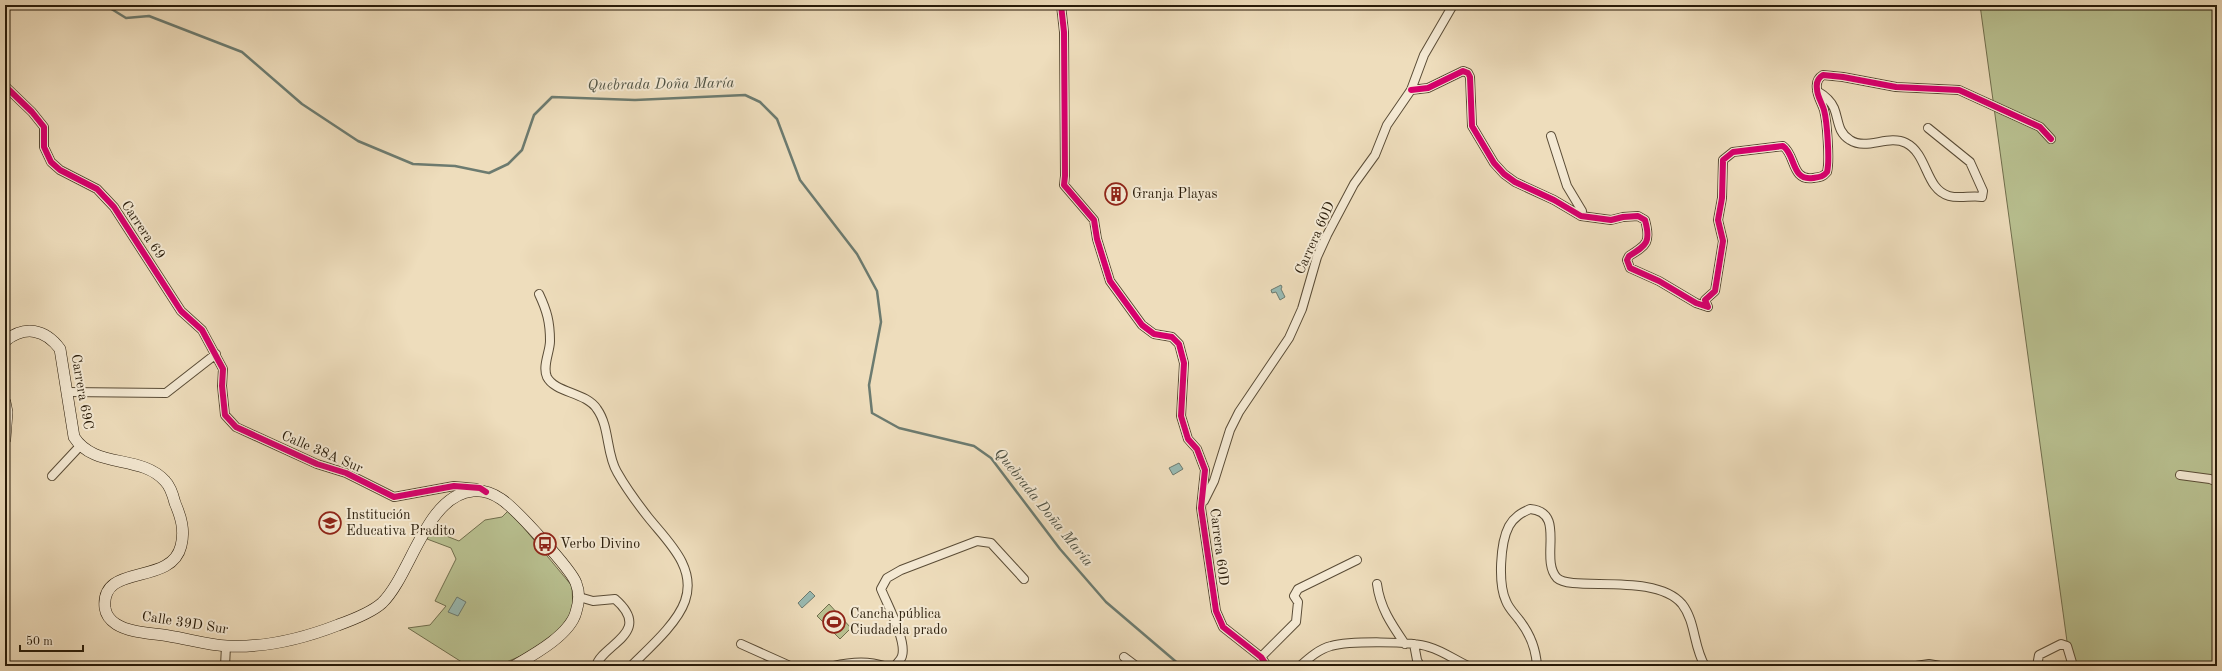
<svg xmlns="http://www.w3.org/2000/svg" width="2222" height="671" font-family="'Old Standard TT',serif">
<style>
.green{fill:#b9c191;stroke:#706e4d}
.water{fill:#99bbb4;stroke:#6c7b70}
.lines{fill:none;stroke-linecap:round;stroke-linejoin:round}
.stream{stroke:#6c7b70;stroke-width:2.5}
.minor-casing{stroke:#5a4c36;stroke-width:10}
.secondary-casing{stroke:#281b09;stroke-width:12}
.minor{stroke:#f4e9d3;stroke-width:8}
.secondary{stroke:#f4e9d3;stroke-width:11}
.cycleway-casing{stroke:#f4e9d3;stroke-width:8}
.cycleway{stroke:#d6006c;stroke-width:6}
.labels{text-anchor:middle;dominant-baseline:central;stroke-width:4;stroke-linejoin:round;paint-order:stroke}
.poi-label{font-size:14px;fill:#281b09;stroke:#f4e9d3;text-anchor:start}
.street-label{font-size:14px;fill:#281b09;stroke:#f4e9d3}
.water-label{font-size:15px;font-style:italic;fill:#505345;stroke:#f4e9d3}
</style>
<rect width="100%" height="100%" fill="#eeddbc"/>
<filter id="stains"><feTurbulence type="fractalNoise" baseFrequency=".005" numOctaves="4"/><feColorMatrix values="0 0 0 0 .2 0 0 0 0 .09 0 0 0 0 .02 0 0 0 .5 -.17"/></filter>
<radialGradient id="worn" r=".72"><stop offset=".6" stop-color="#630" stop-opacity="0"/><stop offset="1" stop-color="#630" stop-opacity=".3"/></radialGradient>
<path class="green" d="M1980,5h237v661h-144l-4,-10z
M509,510l63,76 1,24 -17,24 -33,21 -26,11h-29l-60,-38 22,-3 16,-19 -11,-5 21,-42 -5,-11 -24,-9 4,-9 28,11 26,-21 17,-3z
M829,604l22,24 -11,11 -23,-23z"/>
<path class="water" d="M1281,285l1,2 -1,2 4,8 -5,3 -4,-8 -4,1 -1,-3z
M1179,463l4,6 -10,6 -4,-7z
M810,591l5,5 -13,12 -4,-5z
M457,597l9,5 -8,14 -10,-4z"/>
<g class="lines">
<path class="stream" d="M105,5l21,13 23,-2 93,36 60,52 56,37 55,23 42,2 34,7 19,-9 14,-14 12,-35 18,-18 83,3 110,-5 15,7 17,17 23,61 57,74 20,37 4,31 -12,63 3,28 27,15 75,18 17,12 69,91 46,53 75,64"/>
<g class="minor-casing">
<path id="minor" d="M1061,5l3,27 1,144 -1,9 30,35 3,19 13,42 32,44 12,9 18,3 7,7 5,19 -3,53 7,23 9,10 8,21 -4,38 15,103 7,16 38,30 6,9
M5,86l27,26 12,15v20l7,15 9,8 37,19 17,18 67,104 21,19 21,39 -1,17 3,29 11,12 81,37 29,9 48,24 60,-11 22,2
M1411,90l17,-2 35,-17 5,2 2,4 2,49 22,37 10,11 11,8 39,18 27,16 30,4 12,-3 15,-1 7,4c6,22 2,25 -16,36l-2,4 3,8 29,13 37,22 12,4 -3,-7 10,-9 8,-50 -5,-21 4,-22 1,-38 10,-8 50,-6c13,9 8,35 30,32 7,-1 10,-1 14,-6 3,-11 0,-51 -3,-62 -2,-7 -7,-14 -7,-21 -1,-6 1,-11 6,-14l20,2 53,10 63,3 81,37 11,12
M1817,91c7,4 14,10 17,17 5,12 3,24 16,32 17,11 38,-6 56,3 22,11 19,46 43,53 11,3 23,-1 33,1l1,-6 -13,-29 -42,-34
M1551,136l16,50 15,25 -1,5
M539,294c8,17 11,28 11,47 0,11 -8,25 -3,36 8,16 39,15 50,32 13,18 9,45 20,63 9,16 20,31 31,45 19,24 49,50 37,84 -8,23 -37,48 -54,65
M68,392l98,1 50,-39
M2180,475l30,4 7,3
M52,476l28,-30
M1204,501l10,-20 16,-51 9,-18 50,-74 13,-29 15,-52 10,-22 27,-51 21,-29 12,-30 24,-35 13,-35 29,-50
M1377,584c3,24 15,41 28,60
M579,597l14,4 22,-2c39,34 -13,45 -19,67
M741,644l49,22
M1414,644l3,16 3,6
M1124,657l12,9
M1261,657l35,-35 2,-20 -4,-6 4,-7 59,-29
M225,666l1,-20
M833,666c17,-4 34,-6 51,0
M895,666c2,-3 6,-6 7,-10 5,-15 -15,-52 -21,-67l6,-11 14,-8 76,-29 14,2 33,36
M1300,666c9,-8 19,-17 31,-20 18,-5 81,-5 98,1 14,4 26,13 39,19
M1537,666c-1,-16 -7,-32 -17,-45 -5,-7 -11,-12 -14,-20 -8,-17 -6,-58 3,-75 5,-9 12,-13 21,-17 37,3 9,50 27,69 15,14 98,-6 125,26 14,18 11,42 23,62
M1916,666l13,-2 11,2
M2037,666l2,-11 22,-11 6,2 6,20"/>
</g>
<g class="secondary-casing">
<path id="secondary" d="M5,341c20,-16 40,-12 55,8l14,88c20,32 67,17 91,44 5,5 8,14 10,22 6,14 10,27 6,43 -10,41 -81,16 -76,62 1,7 5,12 11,16 14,9 36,9 53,12 19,3 39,9 58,10 39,2 75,-7 111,-21 14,-5 33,-12 44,-22 29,-28 44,-108 91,-112 10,-1 19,2 28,8 14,9 70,70 75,84 4,10 3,20 0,29 -6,23 -43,43 -62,54
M5,402l2,10 -2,27"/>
</g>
<use href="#minor" class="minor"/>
<use href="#secondary" class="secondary"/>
<g class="cycleway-casing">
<path id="cycleway" d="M1061,5l3,27 1,144 -1,9 30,35 3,19 13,42 32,44 12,9 18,3 7,7 5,19 -3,53 7,23 9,10 8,21 -4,38 15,103 7,16 38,30 6,9
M5,86l27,26 12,15v20l7,15 9,8 37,19 17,18 67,104 21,19 21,39 -1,17 3,29 11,12 81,37 29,9 48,24 60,-11 26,2 6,4
M1411,90l17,-2 35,-17 5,2 2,4 2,49 22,37 10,11 11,8 39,18 27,16 30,4 12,-3 15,-1 7,4c6,22 2,25 -16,36l-2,4 3,8 29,13 37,22 12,4 -3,-7 10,-9 8,-50 -5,-21 4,-22 1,-38 10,-8 50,-6c13,9 8,35 30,32 7,-1 10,-1 14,-6 3,-11 0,-51 -3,-62 -2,-7 -7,-14 -7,-21 -1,-6 1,-11 6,-14l20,2 53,10 63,3 81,37 11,12"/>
</g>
<use href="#cycleway" class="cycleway"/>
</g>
<defs>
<g id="building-ring" transform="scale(1.15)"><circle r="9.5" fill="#f4e9d3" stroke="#8f2418" stroke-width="1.5"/><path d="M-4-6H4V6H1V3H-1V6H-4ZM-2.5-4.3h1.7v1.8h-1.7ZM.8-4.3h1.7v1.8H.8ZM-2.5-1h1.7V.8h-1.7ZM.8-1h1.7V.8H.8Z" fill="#8f2418"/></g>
<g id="school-ring" transform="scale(1.15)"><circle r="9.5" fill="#f4e9d3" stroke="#8f2418" stroke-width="1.5"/><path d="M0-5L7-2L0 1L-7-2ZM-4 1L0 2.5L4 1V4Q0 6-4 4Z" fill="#8f2418"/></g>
<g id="bus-ring" transform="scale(1.15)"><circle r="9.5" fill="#f4e9d3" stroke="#8f2418" stroke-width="1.5"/><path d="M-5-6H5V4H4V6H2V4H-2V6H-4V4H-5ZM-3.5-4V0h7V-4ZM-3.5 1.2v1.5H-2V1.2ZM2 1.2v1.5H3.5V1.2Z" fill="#8f2418"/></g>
<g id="stadium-ring" transform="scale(1.15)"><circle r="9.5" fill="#f4e9d3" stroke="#8f2418" stroke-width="1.5"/><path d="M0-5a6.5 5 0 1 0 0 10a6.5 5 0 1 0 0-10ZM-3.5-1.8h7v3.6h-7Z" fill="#8f2418"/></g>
</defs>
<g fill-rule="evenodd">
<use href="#building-ring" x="1116" y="194"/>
<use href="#school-ring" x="330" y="523"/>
<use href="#bus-ring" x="545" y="544"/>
<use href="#stadium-ring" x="834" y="622"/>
</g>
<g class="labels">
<g class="poi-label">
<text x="1132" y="194">Granja Playas</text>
<text x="346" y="515">Institución<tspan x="346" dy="16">Educativa Pradito</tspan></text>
<text x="560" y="544">Verbo Divino</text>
<text x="850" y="614">Cancha pública<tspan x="850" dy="16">Ciudadela prado</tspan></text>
</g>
<g class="street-label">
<text transform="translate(143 230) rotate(56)">Carrera 69</text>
<text transform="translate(1315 238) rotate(-66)">Carrera 60D</text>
<text transform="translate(82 392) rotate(80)">Carrera 69C</text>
<text transform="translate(322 452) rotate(23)">Calle 38A Sur</text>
<text transform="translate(1219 547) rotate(83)">Carrera 60D</text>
<text transform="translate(185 623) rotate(9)">Calle 39D Sur</text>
</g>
<g class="water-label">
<text transform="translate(661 85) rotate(-1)">Quebrada Doña María</text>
<text transform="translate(1043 508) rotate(51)">Quebrada Doña María</text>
</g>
</g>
<rect width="2222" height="671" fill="none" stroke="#eeddbc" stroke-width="20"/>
<rect x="6" y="6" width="2210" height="659" fill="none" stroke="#281b09" stroke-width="2"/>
<rect x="10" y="10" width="2202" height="651" fill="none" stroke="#281b09"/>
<path d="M20 645v6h63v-6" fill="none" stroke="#281b09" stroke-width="2"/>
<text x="26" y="645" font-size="12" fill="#281b09" stroke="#f4e9d3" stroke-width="3" paint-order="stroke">50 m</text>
<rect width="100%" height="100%" filter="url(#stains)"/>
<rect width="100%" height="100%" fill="url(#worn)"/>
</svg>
